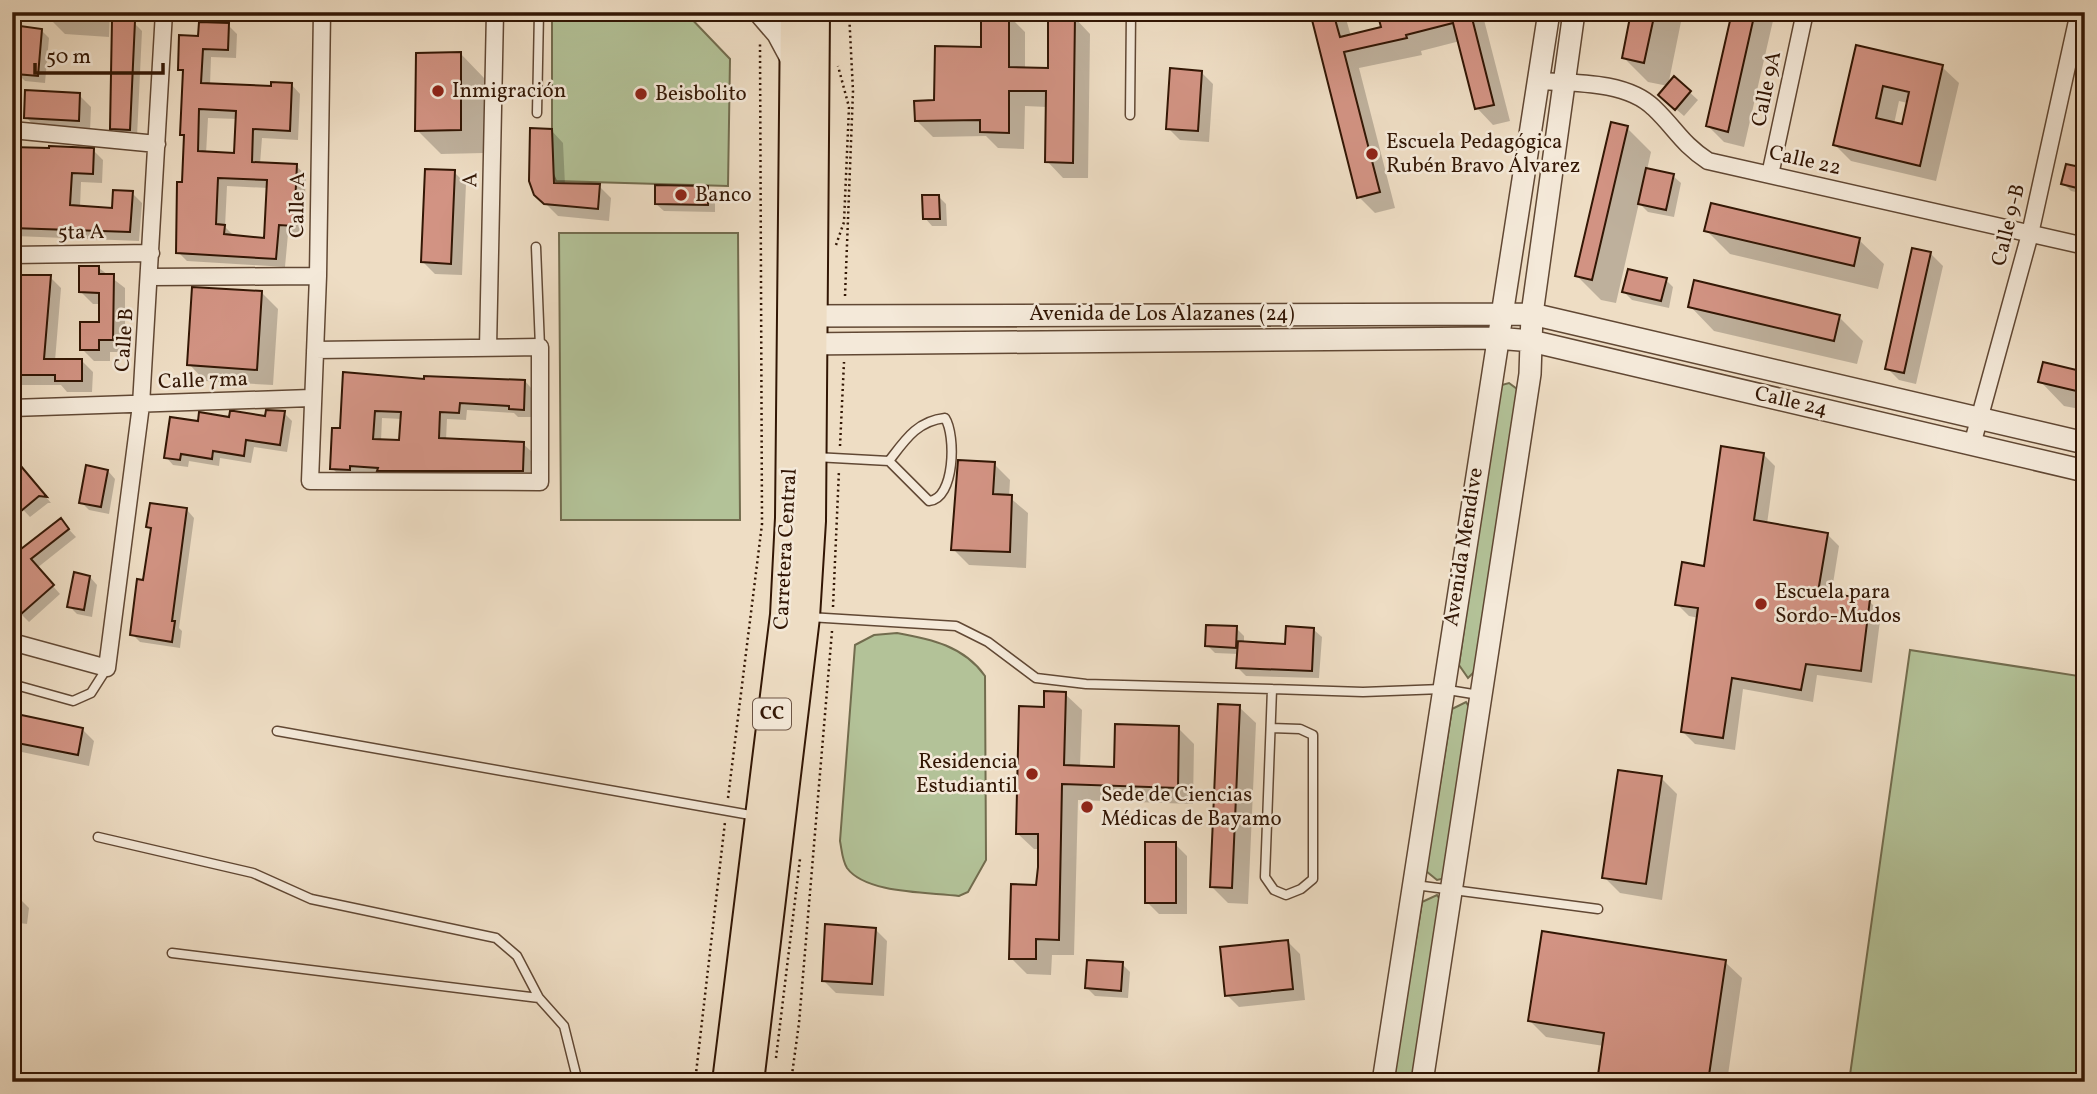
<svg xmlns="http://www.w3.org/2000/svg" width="2097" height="1094" font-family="Vollkorn,serif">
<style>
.green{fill:#b3c298;stroke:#726c4e;stroke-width:2}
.shadow{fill:#0003;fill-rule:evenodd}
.building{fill:#d29383;stroke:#321604;stroke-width:2;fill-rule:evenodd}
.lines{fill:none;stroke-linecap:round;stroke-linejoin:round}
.service-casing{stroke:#614834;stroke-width:11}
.minor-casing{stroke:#614834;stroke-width:19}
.tertiary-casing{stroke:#614834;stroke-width:24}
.trunk-casing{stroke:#321604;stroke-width:32}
.path{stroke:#321604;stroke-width:2.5;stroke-dasharray:2 3.5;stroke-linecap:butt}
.service{stroke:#f4e9d9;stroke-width:8}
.minor{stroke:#f4e9d9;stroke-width:16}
.tertiary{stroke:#f4e9d9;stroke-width:21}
.trunk{stroke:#eeddc4;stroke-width:28}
.poi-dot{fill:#8f2418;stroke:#f4e9d9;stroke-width:2.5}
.labels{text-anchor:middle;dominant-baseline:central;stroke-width:5;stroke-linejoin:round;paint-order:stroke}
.shield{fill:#f4e9d9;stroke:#6c5544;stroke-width:2}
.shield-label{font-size:19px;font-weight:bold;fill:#321604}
.street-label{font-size:21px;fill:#321604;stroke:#f4e9d9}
.poi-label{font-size:21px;fill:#321604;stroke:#f4e9d9;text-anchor:start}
</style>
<rect width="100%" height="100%" fill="#eeddc4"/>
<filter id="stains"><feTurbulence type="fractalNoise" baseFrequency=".00286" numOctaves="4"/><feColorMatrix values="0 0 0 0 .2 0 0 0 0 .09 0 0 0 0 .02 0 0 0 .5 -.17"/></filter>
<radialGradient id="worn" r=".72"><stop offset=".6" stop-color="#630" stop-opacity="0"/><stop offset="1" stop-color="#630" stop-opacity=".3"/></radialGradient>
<path class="green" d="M552,12h133l45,47 -2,127 -172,-5 -4,-9z
M559,233h179l2,287h-179z
M1509,383l8,6 -35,275 -14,14 -9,-13 39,-279z
M897,633c34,6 67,13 88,43l1,184 -18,32 -9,4c-30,-4 -93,-2 -112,-28 -5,-8 -5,-17 -7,-27l15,-196 19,-10z
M1910,650l175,27v405h-236z
M1466,702l7,11 -23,164 -13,3 -11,-9 26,-162z
M1437,895l7,11 -28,176h-23l29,-180z"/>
<path class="shadow" d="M53,12h57l-1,25 -44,-3 -12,-12z
M1312,12h32l7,24 32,-8 -4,-16h36l1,4 14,-4h52l28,109 -17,4 -16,-17 -17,-67 -39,10 1,4 -63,13 36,140 -20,5 -16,-16z
M1633,12h50l-15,74 -20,-4 -24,-24z
M1734,12h41l-31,135 -20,-5 -16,-16z
M1009,16l16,16v37h24l25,-52 16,17 -2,144h-25l-16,-17v-54l-22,-1 -1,43 -26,-1 -12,-12 -53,1 -16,-16 66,-72z
M134,23l8,8 -5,106 -17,-1 -8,-8z
M228,25l9,9 -1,24 -25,-1 -1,28 63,3 18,-4 9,10 -2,46 -36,-2 -2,26 36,2 10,9 -3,59h-15l-3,33 -98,-6 -9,-9 8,-114 -4,-4 3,-60 -5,-5 20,-31zM208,118l29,1 -1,36 -30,-1zM227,186l41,2 -2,51 -33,-4 -8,-8z
M41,30l8,8 -4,45 -20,-2 -8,-8z
M1858,47l84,20 17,16 -23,98 -85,-20 -16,-16zM1899,101l9,2 -5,23 -9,-2z
M460,53l24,25v75l-43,1 -24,-24z
M1201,72l12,12 -4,58 -29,-2 -12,-12z
M1675,79l23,21 -14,16 -15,-13z
M79,95l12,12 -1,25 -52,-2 -12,-13z
M1627,128l24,24 -4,18 26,6 8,7 -7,34 -26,-5 -9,-9 -23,100 -15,-3 -24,-24z
M551,130l12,13 2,42 34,1 12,12 -2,23 -51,-5 -22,-22z
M12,149l81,1 10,10 -1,23 -21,-1 -1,25 34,3 18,-17 10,10 -3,38 -124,-5 -3,-3z
M2085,170v24l-14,-3 -8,-8z
M454,172l12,12 -4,91 -27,-1 -12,-12z
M708,188l7,7v17l-51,-1 -8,-7z
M938,196l8,8 1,22h-15l-7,-8z
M1706,230l153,10 25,24 -6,25 -148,-35z
M1931,254l12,12 -27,118 -17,-4 -12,-12z
M99,268l26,20v64h-15v9h-16l-12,-12 19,-25v-20h-8l-12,-12z
M50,277l11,11 -6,73h27l11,11 -1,20h-25l-6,-7h-43l-6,-6v-101z
M1666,280l7,7 -4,21 -37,-8 -8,-8z
M261,292l17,17 -5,76 -68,-4 -16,-17z
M2085,301v24l-5,-5z
M1690,306l149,11 24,24 -6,23 -143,-33z
M2085,373v37l-21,-4 -24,-25z
M426,381h99l7,8 -1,28h-13l-4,-4 -47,-3 -1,10 -19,-1 -1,21 77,4 8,7 -1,28 -190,-3 -8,-8 10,-38zM382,418l20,1 -1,23 -20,-1z
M284,413l8,8 -5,31 -33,-5 -3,16 -31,-5 -1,8 -30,-5 -1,6 -15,-2 -7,-8 33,-34 67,-5z
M1763,454l12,12 -8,58 60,10 12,12 -8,50 38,5 12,12 -9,70 -55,-8 -4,27 -70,-13 -8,61 -40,-6 -12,-12 16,-114 -10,-2 -12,-12 29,-36z
M994,464l16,16 -1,17 19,16 -2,55 -57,-3 -16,-16z
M108,471l7,8 -6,35 -20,-4 -8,-8z
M28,475l23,28h-3l-18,14 -18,-19z
M187,510l7,8 -15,110 3,3 -2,17 -40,-6 -8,-8 20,-103 -4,-4z
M60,520l16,17 -39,31 23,26 -31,28 -8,-8 -9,-43v-23l6,6z
M90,577l7,8 -5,32 -15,-3 -8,-8z
M1236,628l8,8v7l43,3 27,-16 8,7 -3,41 -73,-2 -8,-8 1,-14 -24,-1 -8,-8z
M1065,694l17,16 -2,57 35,2 63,-41 16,16 -1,60 -115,-4 -4,155h-22l-1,20 -24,-1 -16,-16 27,-72 2,-37h-6l-17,-16 29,-124z
M1239,707l17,16 -8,181 -20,-1 -17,-17z
M12,715l70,14 12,12 -5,25 -77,-16z
M1661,778l16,16 -15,106 -42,-7 -16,-16z
M1175,844l12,12v58h-28l-12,-12z
M12,899l9,1 8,8 -2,16 -15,-2z
M875,929l12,12 -3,55 -48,-3 -12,-12z
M1288,942l12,12 5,46 -66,7 -12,-12z
M1725,962l17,16 -15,104h-128l5,-36 -58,-9 -16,-16z
M1122,964l8,8 -2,26 -33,-2 -8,-8z"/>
<path class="building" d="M1310,12h23l7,25 41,-10 -4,-15h27l1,5 18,-5h53l1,5 -5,1 22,87 -19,4 -22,-86 -47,12 1,3 -63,14 36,140 -23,6z
M1631,12h24l-11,51 -22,-5z
M1732,12h23l-27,120 -22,-6z
M981,13l28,1v53l39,1v-53l27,1 -2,147 -28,-1 1,-71h-37v42l-29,-1v-12l-65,1 -1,-20 20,-1 1,-54 46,1z
M112,20l23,1 -5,109 -20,-1z
M199,22l30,1 -1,27 -25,-1 -2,34 70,3v-4l21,1 -2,48 -37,-2 -1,33 45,2 -3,62 -15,-1 -3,34 -100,-6 1,-71h5l2,-47h-4l3,-65h-5l1,-35 19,1zM199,109l37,2 -2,42 -36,-2zM218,178l49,2 -3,58 -40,-4 1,-9 -9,-1z
M20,26l22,3 -4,47 -22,-2z
M1856,45l87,20 -23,101 -87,-21zM1883,86l26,6 -7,32 -26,-6z
M461,52v78l-46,1 1,-78z
M1170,68l32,3 -4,60 -32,-2z
M1674,76l17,15 -16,19 -17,-15z
M25,90l55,3 -1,28 -55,-3z
M1611,122l17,4 -36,154 -17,-4z
M530,128l22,1 2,54 46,1 -2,25 -54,-5 -10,-9 -5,-14z
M49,146l45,2 -1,26 -21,-1 -2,32 42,3 1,-18 20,1 -3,41 -118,-4v-81l37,1z
M2066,164l19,4v22l-24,-6z
M1646,168l28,6 -8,36 -28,-6z
M425,169l30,1 -4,94 -30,-2z
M655,185l53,1v19l-53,-1z
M922,195h17l1,24h-17z
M1711,203l149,35 -6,28 -150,-35z
M1912,248l19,4 -27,121 -19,-4z
M79,266h20v8h15l-1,66h-14v10h-19v-28h19v-29l-20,-1z
M1628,269l39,9 -6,23 -39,-9z
M12,275h39l-7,84h38v22h-27v-6h-43z
M1694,280l146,35 -6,26 -146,-34z
M192,287l70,4 -5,79 -70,-5z
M2043,362l42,10v21l-47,-11z
M343,372l81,7v-3l101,4 -1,30 -15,-1v-3l-49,-3 -1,10 -19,-1 -1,26 85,4 -1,29h-146l1,-3 -28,-2v4l-20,-1 2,-41h8zM375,411l26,1 -2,28 -26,-1z
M266,410l19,1 -5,34 -34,-5 -2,16 -31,-5 -1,8 -31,-5 -1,6 -16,-2 6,-41 28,4 1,-9 30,5 1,-6h4l31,5z
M1721,446l43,7 -10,67 74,13 -10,59 52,7 -9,72 -55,-7 -5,26 -69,-12 -9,60 -42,-6 17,-124 -23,-3 7,-43 22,4z
M958,460l37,2 -2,32 19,1 -2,57 -59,-2z
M20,465l27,32 -8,-1 -18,15 -9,-10v-29z
M86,465l22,5 -7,37 -22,-4z
M150,503l37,5 -15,113h3l-3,21 -42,-7 7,-56 6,1 8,-52 -5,-1z
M61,518l8,11 -38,30 23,26 -34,30 -8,-8v-51z
M74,572l16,4 -6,34 -17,-3z
M1206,625l31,1 -1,22 -31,-2z
M1286,626l28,2 -2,43 -76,-3 2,-27 47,3z
M1044,691l22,1 -2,73 50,2 1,-43 64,2 -1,62 -116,-4 -3,156 -23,-1v20h-27l2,-75 25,1 2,-18v-33h-22l3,-128 25,1z
M1218,704l22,1 -8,183 -22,-1z
M12,713l71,15 -5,27 -66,-13z
M1618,770l44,6 -16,108 -44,-6z
M1145,842h31v61h-31z
M825,924l51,4 -4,56 -50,-3z
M1542,931l184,29 -18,122h-111l7,-49 -76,-12z
M1288,940l5,49 -68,7 -5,-49z
M1087,960l36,2 -2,29 -36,-3z"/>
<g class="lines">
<g class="service-casing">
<path id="service" d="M537,113l2,-101
M1130,115l1,-103
M536,247l4,100
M815,457l74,4 40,40c26,-2 27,-66 16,-83 -28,3 -40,22 -56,43
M809,617l147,9 32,16 48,36 50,6 186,5 91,3 79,-3 37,6
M12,684l61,17 18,-8 16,-25
M1271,728l29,1 13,6v144l-12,10 -15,6 -12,-5 -9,-13 7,-188
M277,731l479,85
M98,837l155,36 58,26 185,39 21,18 22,42
M1415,885l183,24
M172,953l367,45 25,28 14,56"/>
</g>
<g class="minor-casing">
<path id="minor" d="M1539,81c35,2 88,0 115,27 22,21 27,35 54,53l377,85
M12,130l145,14
M1770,175l35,-163
M12,255l139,-2
M150,277l168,-1
M488,348l7,-336
M315,350l225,-3v135l-230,-1 8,-205 4,-264
M12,408l299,-10
M1972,445l58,-211 49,-222
M12,642l95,26 34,-263 23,-393"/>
</g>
<g class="tertiary-casing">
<path id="tertiary" d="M759,12l19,22 15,28
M800,316l732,-2 553,129
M800,344l696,-6 35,3 554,130
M1383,1082l166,-1070
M1422,1082l108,-708 2,-60 42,-302"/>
</g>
<g class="trunk-casing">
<path id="trunk" d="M727,1082l58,-467 5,-97 5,-506
M749,1082l56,-465 6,-96 4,-509"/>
</g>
<path class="path" d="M836,245l8,-23 5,-115 -11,-41
M845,296l8,-205 -4,-79
M840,446l4,-84
M833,607l6,-137
M728,798l34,-274 -2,-480
M776,1058l24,-199
M695,1082l30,-260
M791,1082l8,-59 33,-392"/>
<use href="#service" class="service"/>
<use href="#minor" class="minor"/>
<use href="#tertiary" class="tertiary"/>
<use href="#trunk" class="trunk"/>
</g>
<g class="poi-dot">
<circle cx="438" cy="91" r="7"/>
<circle cx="641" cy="94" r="7"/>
<circle cx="1372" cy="154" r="7"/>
<circle cx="681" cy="195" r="7"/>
<circle cx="1761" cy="604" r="7"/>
<circle cx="1032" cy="774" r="7"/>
<circle cx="1087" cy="807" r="7"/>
</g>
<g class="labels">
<rect class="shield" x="753" y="698.5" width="38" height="31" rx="5"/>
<g class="shield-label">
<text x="772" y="714">CC</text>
</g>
<g class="street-label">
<text transform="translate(1767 89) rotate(-78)">Calle 9A</text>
<text transform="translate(1805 161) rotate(13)">Calle 22</text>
<text transform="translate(471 180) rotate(-89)">A</text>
<text transform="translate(298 205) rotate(-89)">Calle A</text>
<text transform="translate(2009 225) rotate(-76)">Calle 9-B</text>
<text transform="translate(81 233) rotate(-1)">5ta A</text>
<text x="1162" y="314">Avenida de Los Alazanes (24)</text>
<text transform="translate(125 340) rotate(-86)">Calle B</text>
<text transform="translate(203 381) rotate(-2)">Calle 7ma</text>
<text transform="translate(1791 402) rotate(13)">Calle 24</text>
<text transform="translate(1464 547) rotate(-81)">Avenida Mendive</text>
<text transform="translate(786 549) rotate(-87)">Carretera Central</text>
</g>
<g class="poi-label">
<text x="452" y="91">Inmigración</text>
<text x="655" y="94">Beisbolito</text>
<text x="1386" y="142">Escuela Pedagógica<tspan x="1386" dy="24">Rubén Bravo Álvarez</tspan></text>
<text x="695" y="195">Banco</text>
<text x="1775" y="592">Escuela para<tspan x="1775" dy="24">Sordo-Mudos</tspan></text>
<text x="1018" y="762" text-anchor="end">Residencia<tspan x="1018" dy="24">Estudiantil</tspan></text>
<text x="1101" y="795">Sede de Ciencias<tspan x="1101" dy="24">Médicas de Bayamo</tspan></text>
</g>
</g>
<rect width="2097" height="1094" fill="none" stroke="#eeddc4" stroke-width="42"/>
<rect x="14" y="14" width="2069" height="1066" fill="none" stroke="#321604" stroke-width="3.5"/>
<rect x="21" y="21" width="2055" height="1052" fill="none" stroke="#321604" stroke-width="2"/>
<path d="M35 63v10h128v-10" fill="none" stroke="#321604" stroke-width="3.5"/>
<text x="46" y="63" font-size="21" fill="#321604" stroke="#f4e9d9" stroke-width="5" paint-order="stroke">50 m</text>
<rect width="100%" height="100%" filter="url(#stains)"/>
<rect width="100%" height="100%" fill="url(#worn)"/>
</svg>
